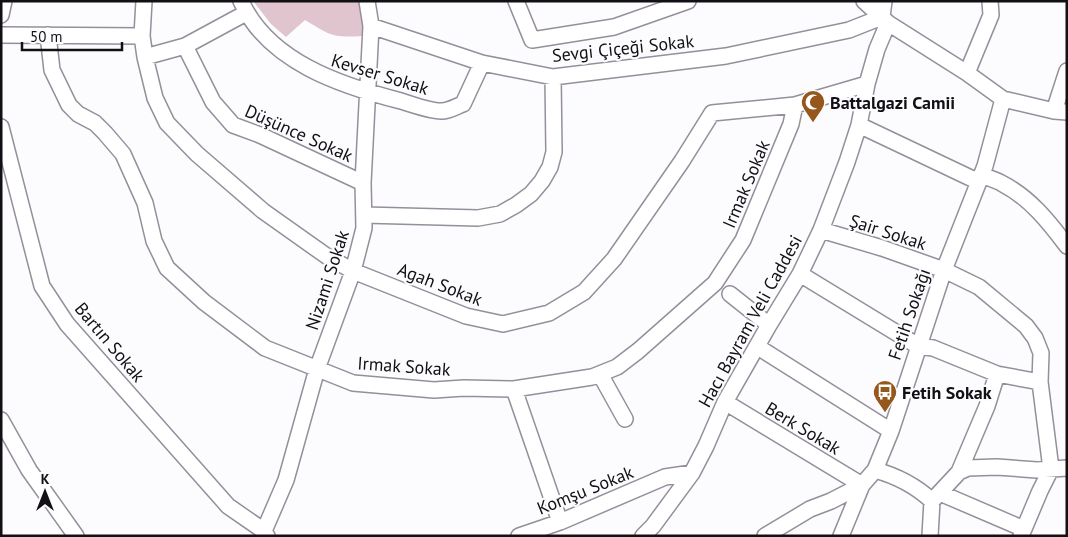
<svg xmlns="http://www.w3.org/2000/svg" width="1068" height="537" font-family="'PT Sans',sans-serif">
<style>
.green{fill:#e0c4ce}
.lines{fill:none;stroke-linecap:round;stroke-linejoin:round}
.minor-casing{stroke:#968e9b;stroke-width:18}
.minor{stroke:#fff;stroke-width:15}
.labels{text-anchor:middle;dominant-baseline:central;stroke-width:4.5;stroke-linejoin:round;paint-order:stroke}
.street-label{font-size:18px;fill:#121014;stroke:#fcfbfe}
.poi-label{font-size:18px;font-weight:bold;fill:#121014;stroke:#fcfbfe;text-anchor:start}
</style>
<rect width="100%" height="100%" fill="#fcfbfe"/>
<path class="green" d="M253,1h112v23l-3,12c-30,2 -32,-1 -57,-16l-19,17 -15,-13z"/>
<g class="lines">
<g class="minor-casing">
<path id="minor" d="M144,1l-2,35 3,21 10,41 12,25 30,31 66,57 65,46 25,14 113,45 37,8 46,-11 35,-21 30,-33 68,-98 30,-48 83,-8 72,-21
M241,1c27,61 101,85 160,100 9,3 33,11 41,10 7,0 15,-5 21,-7l19,-41
M516,1l16,39 82,-13 74,-26
M864,1l24,22 79,50 36,26 51,12 13,1
M1,15l3,-14
M371,26l111,37 71,14 173,-21 123,-26 33,-13 2,-16
M1,35l141,1
M48,35l4,35 17,35 9,9 17,9 10,10 18,21 22,49 9,38 13,27 37,34 61,46 88,35 81,7 30,-2 50,1 78,-12 25,-10 21,-16 77,-68 28,-43 48,-116 4,-19
M185,46l61,-33
M145,57l40,-11 28,56 20,23 27,10 103,48
M967,73l24,-58 -1,-14
M1054,111l13,-40
M859,125l120,57
M1,127l41,159 25,38 161,182 36,25 3,5
M981,175c8,3 16,5 22,9 27,14 46,38 64,62
M364,215l114,3 22,-4 16,-9 15,-11 11,-13 8,-14 4,-15 -1,-75
M821,230l61,18 62,22 35,17 47,39 9,12 6,15 -1,29 11,87 -11,22 -19,45
M800,274l118,72 15,2 64,26 43,8
M730,294l39,31
M758,347l133,84
M600,374l25,45
M514,389l46,133
M725,402l137,83
M1,420l28,50 47,66
M875,470c22,6 41,16 57,31l-2,35
M959,472l28,-66 10,-32
M940,493l84,36
M932,501l27,-29 9,-4 29,-1 40,3 30,-2
M264,531l22,-51 31,-111 36,-98 11,-43 -1,-45 8,-157 -4,-25
M519,536l41,-14 105,-45 27,-4
M643,536l10,-10 39,-53 14,-27 19,-44 44,-77 31,-51 21,-44 26,-68 12,-37 8,-41 10,-35 11,-26
M765,536l45,-27 21,-8 31,-16
M841,536l21,-51 13,-15 16,-39 53,-161 41,-104 18,-67"/>
</g>
<use href="#minor" class="minor"/>
</g>
<defs>
<g id="mosque-pin" transform="scale(1.25)"><path d="M0 17L-7.5 6A9.5 9.5 0 1 1 7.5 6Z" fill="#96571d" stroke="#fcfbfe"/><path d="M3.5-4.9A6 6 0 1 0 3.5 4.9A5 5 0 1 1 3.5-4.9Z" fill="#fff"/></g>
<g id="bus-pin" transform="scale(1.25)"><path d="M0 17L-7.5 6A9.5 9.5 0 1 1 7.5 6Z" fill="#96571d" stroke="#fcfbfe"/><path d="M-5-6H5V4H4V6H2V4H-2V6H-4V4H-5ZM-3.5-4V0h7V-4ZM-3.5 1.2v1.5H-2V1.2ZM2 1.2v1.5H3.5V1.2Z" fill="#fff"/></g>
</defs>
<g fill-rule="evenodd">
<use href="#mosque-pin" x="813" y="102"/>
<use href="#bus-pin" x="885" y="392"/>
</g>
<g class="labels">
<g class="street-label">
<text transform="translate(623 48) rotate(-6)">Sevgi Çiçeği Sokak</text>
<text transform="translate(380 74) rotate(17)">Kevser Sokak</text>
<text transform="translate(299 133) rotate(24)">Düşünce Sokak</text>
<text transform="translate(746 184) rotate(-67)">Irmak Sokak</text>
<text transform="translate(888 232) rotate(18)">Şair Sokak</text>
<text transform="translate(327 280) rotate(-72)">Nizami Sokak</text>
<text transform="translate(440 284) rotate(21)">Agah Sokak</text>
<text transform="translate(909 314) rotate(-71)">Fetih Sokağı</text>
<text transform="translate(750 321) rotate(-61)">Hacı Bayram Veli Caddesi</text>
<text transform="translate(110 342) rotate(50)">Bartın Sokak</text>
<text transform="translate(404 366) rotate(4)">Irmak Sokak</text>
<text transform="translate(803 428) rotate(31)">Berk Sokak</text>
<text transform="translate(585 490) rotate(-22)">Komşu Sokak</text>
</g>
<g class="poi-label">
<text x="830" y="102">Battalgazi Camii</text>
<text x="902" y="392">Fetih Sokak</text>
</g>
</g>
<rect width="1068" height="537" fill="none" stroke="#121014" stroke-width="5"/>
<g transform="translate(45 492)" stroke="#fcfbfe" stroke-width="4" paint-order="stroke">
<path d="M0-4L9 19L0 12L-9 19Z" fill="#121014"/>
<text y="-8" font-size="14" font-weight="bold" text-anchor="middle" fill="#121014">K</text>
</g>
<path d="M22 42v8h100v-8" fill="none" stroke="#121014" stroke-width="2.5"/>
<text x="30" y="42" font-size="15" fill="#121014" stroke="#fcfbfe" stroke-width="4" paint-order="stroke">50 m</text>
</svg>
